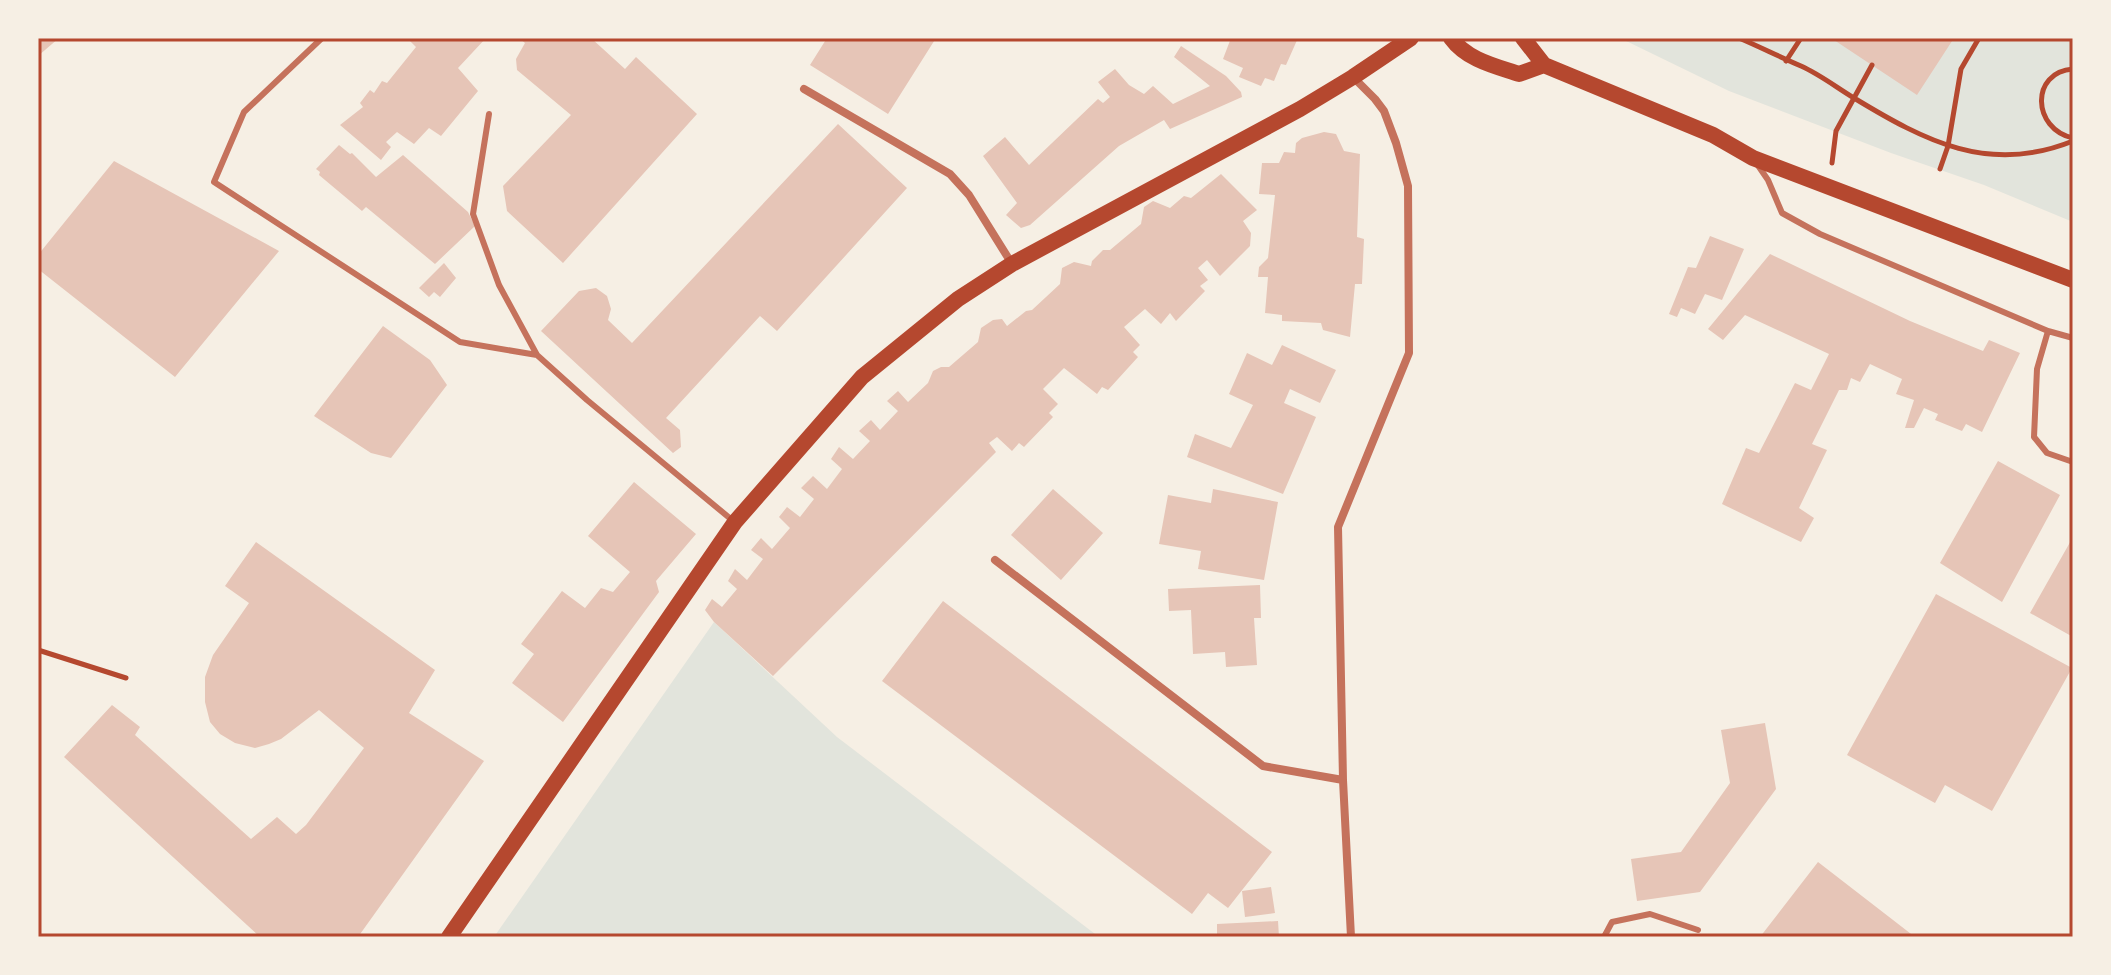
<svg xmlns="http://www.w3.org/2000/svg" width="2111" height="975" font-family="Jost,sans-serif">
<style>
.green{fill:#e2e4dc}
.building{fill:#e6c5b7}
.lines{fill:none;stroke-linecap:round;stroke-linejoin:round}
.path{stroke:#b5482f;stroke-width:5}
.service{stroke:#c5725c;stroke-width:6}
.minor{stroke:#c5725c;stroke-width:8}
.secondary{stroke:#b5482f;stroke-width:16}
.neatline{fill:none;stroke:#b5482f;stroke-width:3}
</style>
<rect width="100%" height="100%" fill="#f6efe4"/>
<path class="green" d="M1620,38h453v184l-89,-37 -93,-32 -162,-62z
M714,622l123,115 262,200h-605z"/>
<path class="building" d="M38,38h21l-21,18z
M407,38h79l-28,30 20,23 -37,45 -12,-8 -15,16 -17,-12 -11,10 5,5 -10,13 -41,-35 23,-18 -3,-4 10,-13 4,3 8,-12 5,2 29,-36z
M519,38h72l34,31 11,-12 61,57 -134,149 -56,-52 -4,-25 68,-71 -54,-45 -1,-11 9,-16z
M827,38h109l-48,76 -78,-49z
M1231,38h67l-12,27 -5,-1 -7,17 -9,-3 -4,8 -22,-9 4,-9 -20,-9z
M1831,38h123l-37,57z
M1181,46l45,30 15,16 1,5 -72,32 -6,-9 -45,26 -89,79 -9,3 -15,-13 11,-12 -34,-47 22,-19 24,28 69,-66 5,4 7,-6 -12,-15 17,-13 14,16 15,9 9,-8 20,18 37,-18 -36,-29z
M838,124l69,64 -130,143 -17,-15 -94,102 14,12 1,17 -8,6 -132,-122 38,-40 17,-3 11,8 4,13 -3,11 24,23z
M1324,132l12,2 8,17 16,3 -3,83 7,2 -2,45h-7l-5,53 -27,-7 -2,-7 -39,-2v-6l-17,-2 3,-36h-10l1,-10 9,-9 7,-63 -16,-1 3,-31h17l5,-11 11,1 1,-10 6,-5z
M339,145l11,9 2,-1 24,24 27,-22 65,57 7,14 -40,38 -69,-57 -4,4 -43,-36 1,-3 -4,-3z
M114,161l165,90 -104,126 -137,-108v-14z
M1221,174l36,36 -14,11 8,12 -1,13 -30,30 -13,-16 -9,8 10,12 -8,6 5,5 -29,30 -6,-8 -9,11 -16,-15 -21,18 16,18 -7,7 5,5 -30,33 -6,-3 -5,7 -33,-26 -21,21 15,15 -9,9 4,4 -29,30 -5,-4 -7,8 -15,-14 -8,6 7,9 -223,224 -59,-54 -9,-12 7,-11 10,8 15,-18 -9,-8 7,-12 12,11 16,-21 -12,-9 10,-12 11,11 18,-21 -11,-11 8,-10 13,10 14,-18 -13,-11 12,-12 14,13 15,-20 -11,-10 8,-12 14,12 17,-18 -11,-10 12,-11 9,10 18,-19 -11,-10 11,-10 10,11 20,-19 5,-12 8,-4h8l29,-25 3,-14 12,-8 9,-1 5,7 19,-15 6,-1 28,-26 2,-16 12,-6 17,4 1,-5 11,-11h7l31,-26 3,-17 9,-6 17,7 14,-12 7,2z
M1710,236l34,13 -22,51 -17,-6 -10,20 -14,-6 -4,9 -8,-3 19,-47 8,1z
M1770,254l140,67 73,30 6,-11 31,13 -38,79 -16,-8 -4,7 -27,-11 3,-6 -14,-6 -10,20h-9l9,-28 -18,-6 6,-15 -32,-15 -10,18 -9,-4 -4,12h-8l-27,54 15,6 -28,58 15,10 -13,24 -79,-38 24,-56 13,5 36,-70 16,7 18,-36 -84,-39 -22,25 -15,-11z
M444,263l12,15 -16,19 -6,-5 -5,5 -10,-9z
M383,326l47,34 17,25 -56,73 -20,-5 -57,-37z
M1282,345l54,25 -16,33 -30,-14 -6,14 32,14 -33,77 -96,-37 8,-23 36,14 22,-43 -24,-11 18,-41 25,12z
M1998,461l62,34 -58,107 -62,-39z
M634,482l62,52 -40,47 3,11 -96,130 -51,-39 22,-29 -13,-10 41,-53 23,17 16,-20 12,4 17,-20 -42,-36z
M1053,489l50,44 -42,47 -50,-45z
M1213,489l65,13 -14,78 -66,-11 3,-18 -42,-7 9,-49 43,8z
M2073,537v100l-43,-24z
M256,542l179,128 -26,43 75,48 -126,176h-98l-196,-180 48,-52 28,22 -5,8 116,104 26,-22 19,17 10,-9 58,-77 -45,-38 -38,29 -12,5 -14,4 -20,-5 -15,-9 -10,-12 -5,-20v-25l8,-22 36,-52 -24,-17z
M1260,585l1,33h-7l3,47 -31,2 -1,-15 -32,2 -2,-44 -22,1 -1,-22z
M1936,594l136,74 -80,143 -47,-26 -10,18 -88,-48z
M943,601l329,251 -44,56 -20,-15 -16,21 -310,-233z
M1765,723l11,66 -76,103 -63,9 -6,-42 50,-7 49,-69 -9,-53z
M1818,862l97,75h-155z
M1271,887l4,26 -30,4 -3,-26z
M1278,921l1,16h-62v-13z"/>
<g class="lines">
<path class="path" d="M1739,38c21,9 41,19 62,28 18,8 35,21 53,32 71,43 135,77 219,43
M1786,61l15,-23
M2073,69c-43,3 -41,60 0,69
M1832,163l4,-32 36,-66
M1940,169l8,-23 13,-77 18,-31
M38,650l88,28"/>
<path class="service" d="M322,38l-78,74 -30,70 246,160 77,13
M489,114l-16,100 26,71 38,70 50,45 145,120
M1757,164l11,16 14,33 38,21 228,97 25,7
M2048,331l-11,38 -3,68 13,16 26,9
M1604,937l8,-15 38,-8 48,16"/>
<path class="minor" d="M804,89l146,85 19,21 43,69
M995,560l268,206 80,14
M1351,937l-8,-157 -5,-253 71,-174 -1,-167 -12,-43 -12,-32 -9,-12 -22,-22"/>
<path class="secondary" d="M1451,38c16,22 44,28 68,36l25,-9
M1523,38l21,27 169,70 40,23 320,122
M449,937l286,-415 127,-145 96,-78 54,-35 288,-155 53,-32 58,-39"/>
</g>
<rect width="2111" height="975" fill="none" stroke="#f6efe4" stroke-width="80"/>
<rect x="40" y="40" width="2031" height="895" class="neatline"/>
</svg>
